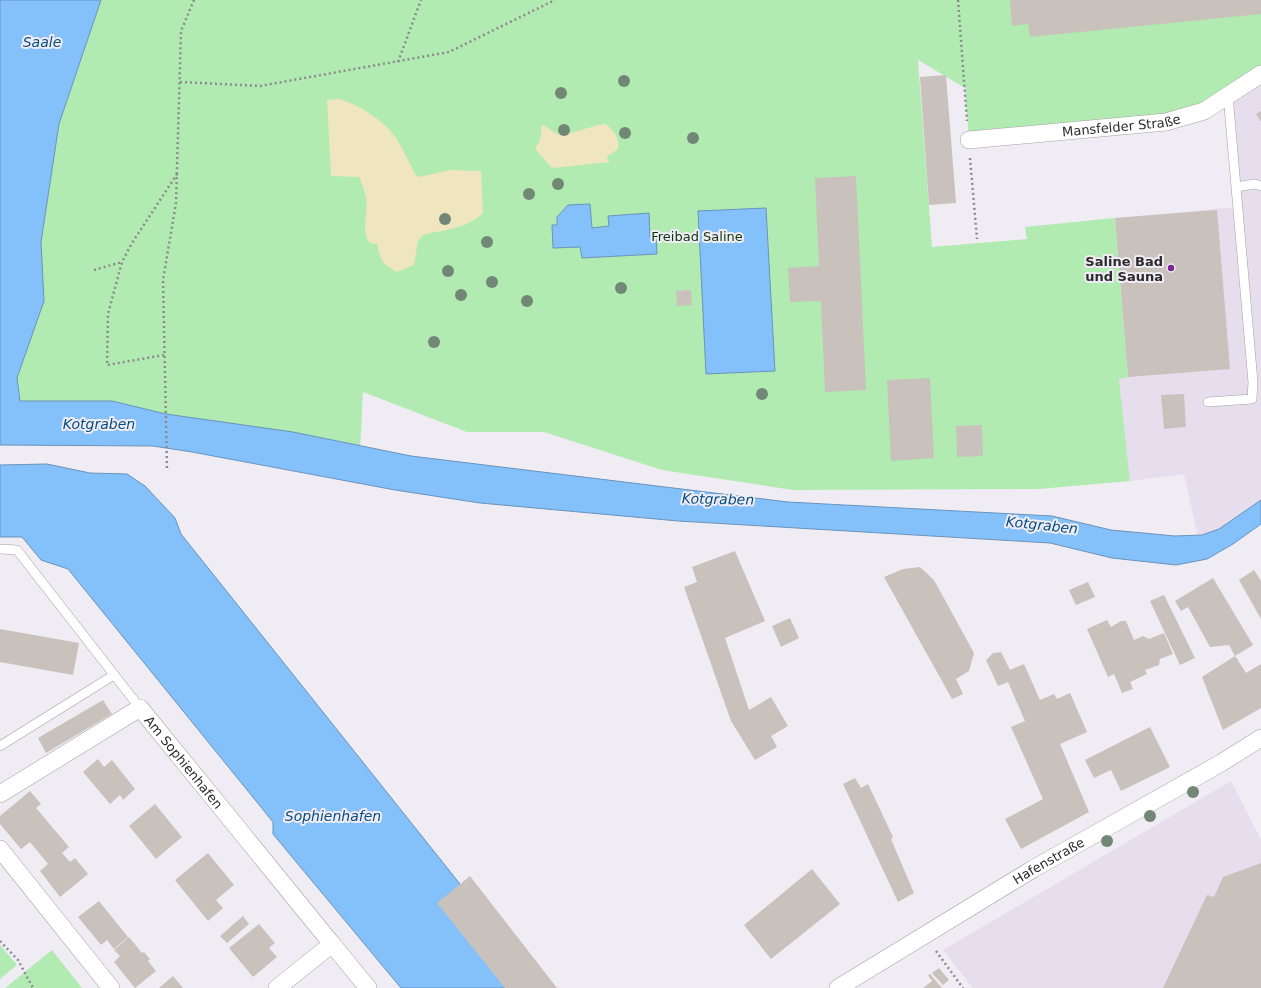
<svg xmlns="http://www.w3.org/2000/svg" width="1261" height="988" font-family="'DejaVu Sans',sans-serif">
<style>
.built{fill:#e6deec}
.green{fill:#b1ebb1}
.sand{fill:#efe5bf}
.water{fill:#84c0f9;stroke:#6a93bc}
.building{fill:#c8c1bc}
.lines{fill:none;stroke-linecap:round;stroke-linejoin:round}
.service-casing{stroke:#a4a0a7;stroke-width:10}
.minor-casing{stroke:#a4a0a7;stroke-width:18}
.path{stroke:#8c8a8f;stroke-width:2.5;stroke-dasharray:2 3;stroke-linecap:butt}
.service{stroke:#fff;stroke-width:9}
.minor{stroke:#fff;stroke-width:17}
.tree{fill:#728776}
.poi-dot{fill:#7b2696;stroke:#f0ecf4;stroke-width:1.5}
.labels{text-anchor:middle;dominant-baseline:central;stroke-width:4;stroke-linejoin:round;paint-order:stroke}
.street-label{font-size:13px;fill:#2c2b2e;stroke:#f0ecf4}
.park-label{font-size:13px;fill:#0a350e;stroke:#f0ecf4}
.poi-label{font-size:13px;font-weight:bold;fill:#2c2b2e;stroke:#f0ecf4;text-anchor:end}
.water-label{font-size:14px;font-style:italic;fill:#044c7f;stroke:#f0ecf4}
</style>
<rect width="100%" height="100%" fill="#f0ecf4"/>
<path class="built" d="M1261,74v433l-61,39 -16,-72 -54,7 -11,-103 9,-1 -13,-159 123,-11 -10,-112z
M1231,781l30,59v148h-288l-30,-38z"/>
<path class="green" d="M101,0h1160v74l-57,37 -235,29 -4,-52 -47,-28 14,187 95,-8 -2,-12 90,-9 13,159 -9,2 11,102 -91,8 -246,1 -131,-20 -118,-38h-77l-104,-40 -4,78 -193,-56 -54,-13h-92l-3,-23 27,-77 -3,-59 18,-118z
M0,945l17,20 -17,14z
M52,950l30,38h-77z"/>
<path class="sand" d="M339,99c19,5 46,22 57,39 7,11 13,24 19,36l4,3 31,-7 31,1 2,42c-17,17 -39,16 -60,22l-5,6 -4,24 -17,7c-16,-9 -16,-11 -20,-28l-7,-1c-10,-11 -1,-32 -4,-45 -1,-7 -4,-14 -7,-21l-28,-1 -4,-76z
M605,124c9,6 15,14 13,25l-10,7 -1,3 3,3 -58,6 -17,-19 5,-9 2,-15c7,2 10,7 16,9 7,4 36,-10 47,-10z"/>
<path class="water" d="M0,0h101l-42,124 -18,118 3,59 -27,77 3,23h92l54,13 127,18 118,24 377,46 264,14 59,14 64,6 27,-1 17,-6 42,-29v24l-28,20 -26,15 -31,6 -64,-7 -62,-15 -372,-22 -198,-18 -85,-13 -203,-38 -39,-6 -153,-1z
M590,204l2,24 17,-2 -1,-10 41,-3 1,24h6l1,17 -75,4 -2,-11 -27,1 -1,-23h5v-8l11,-12z
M766,208l9,163 -69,3 -8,-163z
M47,464l43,9 37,1 18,12 30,32 6,16 279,350 80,104h-139l-128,-154v-12l-205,-253 -27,-9 -19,-23h-22v-72z"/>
<path class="building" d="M1010,0h251v14l-231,23 -2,-13 -16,2z
M946,75l10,128 -27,2 -9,-128z
M1261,111v11l-5,-8z
M856,176l10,214 -41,2 -4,-91 -31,1 -2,-34 31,-2 -4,-88z
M1217,210l13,159 -102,8 -13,-159z
M691,290l1,15 -15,1 -1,-15z
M930,378l4,80 -43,3 -4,-81z
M1184,394l2,33 -22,2 -3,-34z
M982,425l1,31 -26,1 -1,-31z
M735,551l30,70 -40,17 24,72 22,-13 17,29 -17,10 6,11 -22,13 -24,-39 -47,-134 13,-5 -5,-15z
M920,567l14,13 40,73 -5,18 -13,8 7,15 -11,5 -68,-122 19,-8z
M1254,570l7,11v38l-22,-39z
M1213,578l40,67 -18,11 -6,-11 -19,2 -22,-40 -7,4 -6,-10z
M1088,582l7,15 -19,8 -7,-15z
M1164,595l31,63 -15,7 -30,-64z
M790,618l9,20 -18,9 -9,-21z
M1107,620l4,7 10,-6h5l8,19 9,-4 6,3 15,-6 9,21 -13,5 -1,6 -14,5 2,4 -17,8 3,7 -11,4 -8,-19 -6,3 -21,-48z
M0,629l79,14 -6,32 -73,-13z
M1001,652l9,18 14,-6 16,36 14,-6 3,5 13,-6 17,39 -27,12 29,68 -68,37 -16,-30 38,-20 -32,-72 14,-6 -17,-39 -10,4 -12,-26 7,-7z
M1235,656l11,17 15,-9v44l-38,22 -21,-53z
M103,700l9,14 -66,39 -8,-15z
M1150,727l20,40 -49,24 -10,-21 -17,8 -9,-18z
M98,759l6,8 8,-7 23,29 -12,11 -3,-5 -10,9 -27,-32z
M855,778l6,10 7,-4 25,53 -2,2 23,54 -16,9 -55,-118z
M30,791l11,13 -5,4 33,39 -7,6 8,9 5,-4 13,16 -28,23 -20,-26 8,-7 -18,-22 -9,7 -21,-25v-8z
M155,804l27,33 -26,22 -27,-33z
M208,853l26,32 -18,15 7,8 -15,13 -33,-41z
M1261,863v125h-98l44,-93 7,2 9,-20z
M812,869l28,35 -69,55 -27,-34z
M470,876l87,112h-52l-68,-85z
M99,901l29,36 -14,12 -7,-9 -6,5 -23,-28z
M243,916l6,8 -22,19 -7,-7z
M259,924l16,19 -6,5 8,9 -24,20 -24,-29z
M129,937l13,16 2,-1 6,7 -2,2 8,10 -21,17 -21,-26 6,-6 -6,-6z
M939,968l10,12 -6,5 -11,-12z
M930,974l12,14h-19l9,-7 -4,-6z
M173,976l10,12h-24z"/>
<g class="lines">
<g class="service-casing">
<path id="service" d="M1237,187l17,-3 7,2
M1208,402l44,-3 1,-17 -25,-287
M0,549l17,1 123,158
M0,746l114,-71"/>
</g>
<g class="minor-casing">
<g id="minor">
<path id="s1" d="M969,140l197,-18 38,-11 57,-37"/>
<path id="s2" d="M0,794l140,-86 192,236 -55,44"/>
<path d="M0,849l111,139"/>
<path d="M332,944l36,44"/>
<path id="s3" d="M838,988l195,-119 188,-106 40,-25"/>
</g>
</g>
<path class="path" d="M958,0l9,121
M398,62l23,-62
M180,82l80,4 189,-34 106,-52
M970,158l7,81
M94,270l28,-8
M164,355l-57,10 1,-51 14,-52 10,-19 45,-69
M167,468l-4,-188 13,-77 5,-172 13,-31
M0,941l18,19 15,28
M936,951l27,37"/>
<use href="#service" class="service"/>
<use href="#minor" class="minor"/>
</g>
<g class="tree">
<circle cx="624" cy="81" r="6"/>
<circle cx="561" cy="93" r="6"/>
<circle cx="564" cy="130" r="6"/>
<circle cx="625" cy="133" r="6"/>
<circle cx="693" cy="138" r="6"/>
<circle cx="558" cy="184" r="6"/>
<circle cx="529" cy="194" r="6"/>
<circle cx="445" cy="219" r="6"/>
<circle cx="487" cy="242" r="6"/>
<circle cx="448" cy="271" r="6"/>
<circle cx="492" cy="282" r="6"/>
<circle cx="621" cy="288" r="6"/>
<circle cx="461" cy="295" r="6"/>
<circle cx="527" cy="301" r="6"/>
<circle cx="434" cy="342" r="6"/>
<circle cx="762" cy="394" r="6"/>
<circle cx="1193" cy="792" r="6"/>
<circle cx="1150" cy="816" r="6"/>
<circle cx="1107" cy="841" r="6"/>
</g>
<circle class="poi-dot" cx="1171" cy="268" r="4"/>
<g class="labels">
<g class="street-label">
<text stroke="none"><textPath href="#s1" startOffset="153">Mansfelder Straße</textPath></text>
<text stroke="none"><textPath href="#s2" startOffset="234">Am Sophienhafen</textPath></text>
<text stroke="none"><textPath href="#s3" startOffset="246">Hafenstraße</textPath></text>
</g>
<g class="park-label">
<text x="697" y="236">Freibad Saline</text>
</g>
<g class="poi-label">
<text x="1163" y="261">Saline Bad<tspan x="1163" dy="15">und Sauna</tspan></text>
</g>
<g class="water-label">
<text x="42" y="42">Saale</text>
<text x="99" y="424">Kotgraben</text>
<text transform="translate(718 499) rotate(1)">Kotgraben</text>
<text transform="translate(1042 525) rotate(6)">Kotgraben</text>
<text x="333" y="816">Sophienhafen</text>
</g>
</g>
</svg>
